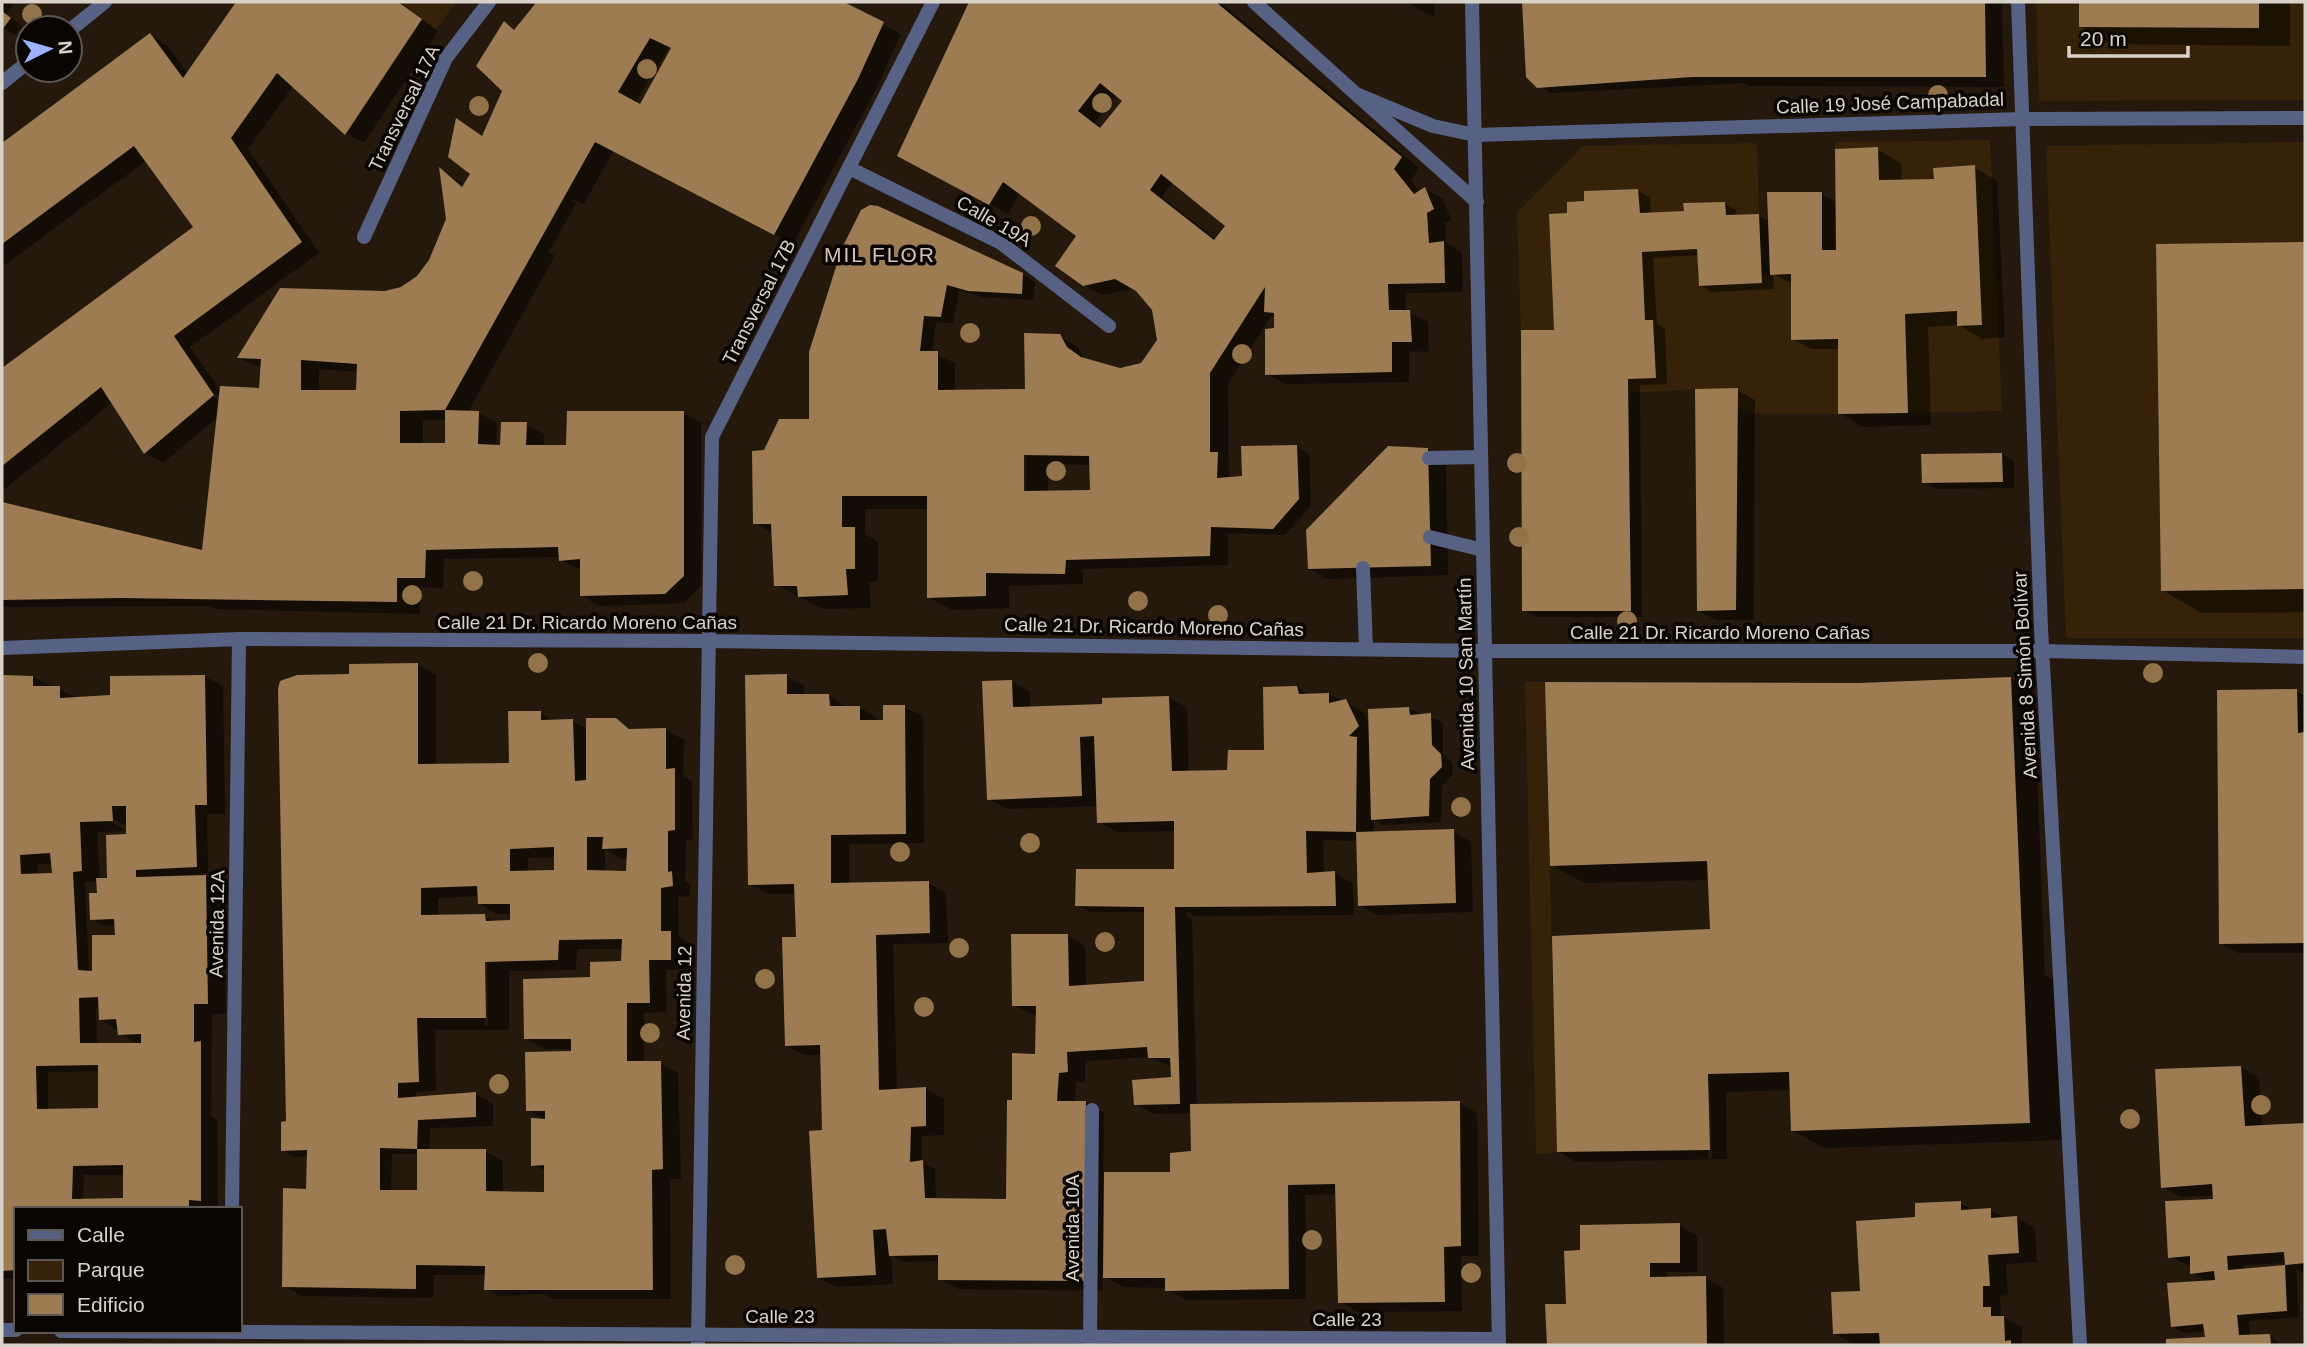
<svg xmlns="http://www.w3.org/2000/svg" width="2307" height="1347" font-family="Arial,sans-serif">
<style>
.green{fill:#352208}
.shadow{fill:#0007;fill-rule:evenodd}
.building{fill:#9d7c54;fill-rule:evenodd}
.lines{fill:none;stroke-linecap:round;stroke-linejoin:round}
.service{stroke:#576184;stroke-width:14}
.minor{stroke:#576184;stroke-width:14}
.tertiary{stroke:#576184;stroke-width:14}
.tree{fill:#927249}
.labels{text-anchor:middle;dominant-baseline:central;stroke-width:7;stroke-linejoin:round;paint-order:stroke}
.street-label{font-size:19px;fill:#d9d2c9;stroke:#090502}
.neighbourhood-label{font-size:21px;letter-spacing:2px;fill:#d2c3b2;stroke:#090502}
</style>
<rect width="100%" height="100%" fill="#24190c"/>
<path class="green" d="M398,2h58l-20,28z
M2036,2h43v25l179,1 1,-26h46v98l-266,1z
M1990,140l12,271 -94,2 -3,-99 52,-3 1,15 24,-2 -8,-158 -41,2 1,11 -55,1 -1,-32 -43,1 1,-7z
M2305,142v100l-149,3 5,346 144,-2v49h-239l-20,-492z
M1757,143l2,71 -33,1 -2,-13 -41,1 1,8 -44,2 -2,-24 -54,2v10l-17,1v11l-18,2 5,115h-33l-4,-117 66,-67z
M1697,249l2,37 63,-3v-8l29,-1v66l47,-1v75l-100,-1 -43,-24 -66,4 -1,-14 28,-2 -3,-57h-8l-3,-68z
M1525,682h20l12,470 -21,2z"/>
<path class="shadow" d="M2,2h12l-8,12 16,12 -7,9 -13,-8z
M238,2h162l38,29 -74,112 -18,-10 -53,-47 -45,63 71,104 -129,94 31,44 40,-1 1,-22 -23,-10 146,-65 16,-4 18,-12 12,-16 17,-41 -7,-49 24,14 8,-12 10,-35 21,-48 1,-67 11,7 22,-26 -3,-2h306l60,32 -25,55 -83,155 -179,-94 -30,54 -14,-5 6,5 -27,48 6,4 -87,156 11,1 18,10 -1,23h6l24,-22 18,10v13l24,-1 115,-33 18,10v163l-17,17 -85,3 -18,-11v-25l-21,-10v-3l-116,2 -1,29 -22,-1 -1,27 -205,-5 -6,-3 -207,1v-103l201,48 15,-135 -55,46 -18,-10 -32,-51 -111,89v-121l194,-143 -49,-67 -145,107v-122l148,-110 18,11 20,28zM669,47l3,2 -31,58 -6,-4zM319,369l40,3 -2,20h-38zM207,389l13,8v4l-14,-9zM423,420h24l-1,24h-23z
M971,2h249l199,166 -8,13 9,11 5,-3 18,10 8,21 -6,3 1,20 16,10 1,39 -58,1 1,18 22,11 1,30 -20,-1v31l-124,2 -18,-10 9,-44v-13l-4,-2 -44,69 1,95 14,-1 54,-31 12,7 2,52 -26,29 -57,-2v32l-145,4v15l-74,2v22l-57,2 -24,-13 1,-88h-64v25l13,8v39l-9,1 2,26 -48,1 -47,-24 -2,-51 -19,-11 10,-71 46,-32 32,-171 179,25 13,8 -1,18 -52,-3 -23,-7 -6,33 -17,-1 -4,31 23,10v29l71,-2 33,-54 19,11 7,13 35,10 22,-5 13,-16 4,-21 -5,-19 -20,-20 -32,6 -18,-10 -5,-49 -59,-44 -12,22 -109,-59zM1117,94l8,7 -23,27 -7,-5zM1172,182l55,44 -10,14 -55,-43zM1023,447h4l-1,46h-3zM1048,464l43,1 1,26 -44,1z
M1407,2h27l1,15 -4,-1z
M1524,2h478l2,85 -255,-1 -6,-3 -192,10 -24,-16z
M2080,2h210v44l-178,-2 -32,-18z
M1877,149l24,14 1,18 34,-1 38,-13 23,14 8,156 -23,2 -23,-14 -31,2 3,98 -68,2 -23,-14 -1,-64h-28l-18,-10v-55l-20,-10 1,15 -62,3 -12,-7 -1,-30 -46,3 4,66 8,5 2,55 -27,1 2,232h-106l-12,-7 45,-395 17,-13 52,-11 12,6 1,17 34,-1 39,-10 12,7 1,7 22,-1 11,6 52,-28 15,9z
M2305,244v368l-103,1 -40,-23 -4,-344z
M1737,390l18,10 -1,220h-38l-18,-10z
M1428,449l18,11 2,115 -121,4 -18,-11z
M2002,454l12,7v27l-78,1 -12,-7z
M418,665l18,10v91l74,-1 30,-52 15,9 18,-1 15,9 27,-11 19,12 32,-1 18,10 -1,36 9,5 1,59h-7l-1,41 5,3v12l-12,1 1,40 10,6v26l-23,1 1,42 -23,1v50h16l18,10 3,106h-11l1,120h-119l-8,-5 -46,2 -12,-7v-14h-52l-1,23 -131,-2 -18,-10 24,-96 1,-34 -15,1 -12,-7 11,-27 58,-447zM605,849l17,10 6,-1v15l-23,-1zM556,857v15h-28v-14zM479,896v7l18,11h15v8h-16l-11,-6 -47,1v-19zM577,949h46v14l-31,16 -66,59 18,11h29v4l-45,57 19,11 -14,44 13,7v21h-43v-32l-18,-10h-56l1,-23 63,-2v-22l-18,-11 -59,5v-6l20,-1 -1,-61h74v-59l67,-1zM484,960h3l1,66h-3zM392,1154h27v37h-28z
M205,676l18,11 2,127h-18l1,59h-8l18,10 1,93 6,4 1,34h-14l-1,102 6,4 1,89h-202v69l-14,1v-602h31l46,22 33,-2zM106,815l22,12v9l-20,44h-8l-3,-48 29,-1 -21,-13zM37,864h16l1,10 -16,1zM98,881l1,13 -7,25 12,7 12,-1 1,11 -23,36 -5,1 -4,-91zM96,1008h4v11l37,25 -40,1zM100,1071l5,39 -57,1v-39zM84,1175h40v25h-41z
M786,676l18,10v10l25,-1 18,12h12l18,11v4h8l20,-15 18,10 1,126 -75,1v41l79,-2 18,10 2,50 -55,1 4,147 29,-2 18,10v36l-22,1v26l13,7 1,31 72,1 6,-99 23,-46v-40l-24,-11 54,-70 18,11 1,40 60,-3v-71h-57l-12,-7 99,-33v-41l-59,1 -18,-10 -1,-16 -91,3 -18,-10 23,-118 18,11v16l74,-2 65,-9 18,11 2,65 40,-1 36,-20 32,-65 13,8h19l16,6 18,11 7,12 39,-15 34,13v31l9,10 1,11 -11,12 -1,36 -57,3 -10,-6 -1,14 80,-2 18,11 2,70 -96,3 -18,-10 -1,-64 -35,-1 1,34 11,-1 18,11 1,31 -159,1 -9,-5v4l6,4 5,187 262,-3 18,10 2,143h-18l1,55 -104,1 -18,-10 -3,-108 -32,1 1,104 -121,1 -18,-12 -44,-1 -21,-12v16l-144,-2 -18,-10v-18l-38,1 -11,-7 2,29 -57,3 -18,-10 6,-145 -2,-77h-18l-18,-10 11,-106 -1,-45h-28l-18,-10zM1150,1057l22,10v11l-36,26 18,10 38,-1 1,40 -21,21 -69,-1 1,-60 -18,-11h-11l1,-20h9v-21z
M2011,679l23,13 11,283 9,5 8,160 -238,8 -32,-18v-40l-66,2 1,67 -151,3 -18,-11 154,-220 -2,-51 -126,3 -32,-18 307,-181zM1707,1093h3l2,65h-4z
M2297,691l8,5v257h-67l-18,-10z
M2241,1067l18,11 3,49 43,-2v149l-9,-5 3,48 -50,4 1,15h20l12,9h-114l-1,-4 40,-2 -1,-8 -22,2 -12,-7 37,-44 -17,-9v-6l-22,-10 45,-56 -1,-6 -33,2 -18,-10zM2286,1263v3l-41,4 -1,-5z
M1960,1203l15,8 15,-1 16,9 11,-1 18,10 2,34 -31,2 2,31 -8,1 1,19 21,13v17l-169,-1 -18,-11 82,-114z
M1679,1225l18,11v36h-30l1,6h37l18,10 1,57h-176l-1,-39h21l14,-54z"/>
<path class="building" d="M236,2h162l24,17 -77,116 -68,-62 -46,65 71,104 -128,94 40,59 -70,59 -43,-67 -99,79v-98l191,-141 -59,-81 -132,98v-101l148,-110 33,45z
M532,2h312l40,20 -26,57 -84,156 -179,-93 -150,268 -45,1v32h45v-33l34,1 -1,33 22,1 1,-23h26l-1,23h40l1,-34h117v165l-19,18 -85,2v-37l-21,2 -1,-14 -132,3 -1,28h-28v24l-277,-4 -118,2v-98l200,48 18,-164 39,2 2,-29 -24,-1 43,-70 105,3 16,-4 16,-11 12,-16 17,-41 -7,-52 23,20 8,-13 -22,-17 8,-39 26,18 20,-45 -26,-25 28,-45 10,9 21,-26zM650,38l21,10 -31,56 -22,-12zM301,360l56,4 -1,26h-55z
M969,2h247l186,155 -8,12 20,25 11,-7 9,22 -7,4 2,30 15,-2 1,42 -57,1 1,26h21l2,32h-20v30l-127,3v-46l9,-1v-15l-10,-1 1,-25 -55,86v79h8l-1,26 25,-2 -1,-30 56,-1 2,54 -26,30 -62,-2 -1,29 -144,4 -1,14 -79,-1v23l-59,2v-102h-85v31h13v42h-9l2,26 -50,2 -1,-11h-23l-3,-62h-18l-1,-73 12,-1 15,-31h30v-67l33,-104 19,-38 9,-5 8,1 145,67 -1,21 -54,-3 -21,-6 -6,32 -17,-1 -4,35h18v39l87,-1 -1,-56 36,1 7,13 14,10 39,11 21,-5 16,-23 -5,-30 -16,-19 -21,-12 -32,7 -28,-20 21,-30 -73,-54 -14,23 -92,-49zM1100,83l22,18 -22,27 -22,-17zM1161,174l64,52 -11,14 -64,-50zM1024,455l65,1 1,34 -66,1z
M1522,2h463l1,75h-294l-155,11 -11,-11z
M2079,2h180v26l-180,-1z
M2,11l9,7 -9,12z
M1878,147l1,33 55,-1 -1,-11 42,-3 7,160 -25,1v-15l-52,3 3,99 -70,1v-75l-47,1v-66l-21,1 -3,-83h55v58h14l-1,-101z
M1638,189l2,24 44,-2 -1,-8 42,-1 1,13 33,-1 3,69 -63,3 -2,-37 -55,3 3,68h8l3,58 -28,1 3,232h-109l-1,-281h33l-5,-116 18,-1v-11l17,-1v-10z
M2305,242v347l-144,2 -5,-347z
M1738,388l-2,222 -39,1 -2,-222z
M1388,446l40,2 3,118 -123,3 -2,-39z
M2002,453l1,29 -81,1 -1,-29z
M418,663v101l91,-1 -1,-52h33v9l32,-1 2,62 11,-1v-62h30l13,11 37,-1v41l9,-1v62l-7,1v41l4,-1 1,15 -12,2v43h10v29h-22l1,43h-23v58h34l2,108 -11,1 1,120h-169l1,-24 -69,-1v24l-134,-2 1,-99 23,1 1,-39 -26,1v-29l5,-1 -8,-432 2,-8 17,-6 52,-1v-10zM587,837h16l-1,12 25,-1 -1,23 -39,-1zM554,847v23l-44,1v-22zM477,886l1,18h32v16l-24,1 -1,-7 -64,1v-27zM622,939l-1,22 -31,1v15l-67,2 1,60h47v12l-46,1 1,59h19v8l-14,-1v48l13,-1v27l-58,-1v-42h-69v41h-37v-42l37,1 1,-29 58,-3v-25l-78,6v-15l21,-1 -2,-64h69l-1,-56 73,-2 1,-20z
M787,674v20h42l1,12h30v14h23v-15h22l1,129 -75,1v48l98,-2 1,52 -54,2 3,155 47,-3v39l-15,1 -1,35 13,-2 2,38 81,1 1,-99h5v-47l23,1 1,-48h-24l-1,-72h57l1,52 75,-5v-74l-69,-1 1,-37h98v-48l-77,2 -3,-87 -14,1 2,59 -95,4 -5,-119 30,-1 1,27 89,-3v-6l67,-2 3,75 55,-1 1,-20h36l-1,-63 34,-1 2,8 30,-1v10l17,-4 13,27 -10,10 8,1 -1,95 -50,-1 1,42 28,-2 1,35 -161,1 5,197 -46,1 -2,-25 39,-3 -1,-19h-22l-1,-11 -80,5 1,20 -9,1 -2,28h29l-2,180 -146,-1v-25l-49,1 -3,-27 -13,1 3,45 -59,3 -8,-147 13,-1 -2,-85 -35,1 -3,-109h14l-2,-53 -46,1 -3,-210z
M2,675l31,1v10h27v12l50,-3v-19l95,-1 2,130h-12l2,62 -61,3v7l70,-2 2,129h-14v38l7,-1v160l-12,-1v9h-173v61l-14,1zM112,806h14v28l-20,1 1,43h-11l1,15h-8l1,27 24,-1 1,16h-23v36l-14,-1 -5,-98 9,-1 -2,-49 33,-1zM50,853l2,20 -31,1 -1,-19zM98,997l1,23 17,-1 2,16 23,-1v9h-61l-1,-45zM98,1065v43l-61,1 -1,-43zM123,1165v33l-51,1 1,-33z
M2011,677l19,446 -239,8 -2,-59 -81,2 2,76 -153,2 -5,-216 158,-7 -3,-68 -157,5 -5,-184 314,1z
M2297,689l1,44 7,-1v211l-86,1 -2,-254z
M1409,707l1,8 21,-2 1,32 9,9 1,13 -12,12 -1,37 -58,4 -3,-111z
M1454,829l2,74 -98,3 -2,-74z
M2241,1066l4,60 60,-3v140l-20,2 2,46 -50,4 2,20 31,-1 1,11h-105v-6l39,-2 -2,-13 -32,3 -4,-44 48,-3 -1,-9 -24,3v-18l-22,2 -3,-57 48,-2 -1,-15 -51,4 -6,-119zM2284,1252l1,13 -57,5 -1,-14z
M1460,1101l1,145 -17,1 1,55 -107,1 -3,-119 -47,1 1,104 -124,2v-13h-62l1,-106h66v-19l21,-2 -1,-47z
M1961,1201v9l30,-2v10l26,-2 2,37 -31,2 2,31h-7v21h8v9h13l1,25 6,-1v5h-131l-1,-12 -46,1 -2,-42 29,-1 -4,-70 59,-4v-14z
M1680,1223v40h-30v14l56,-1 1,69h-160l-2,-41h21l-2,-53 16,-1v-25z"/>
<g class="lines">
<path class="service" d="M1429,458l52,-1
M1430,537l53,13
M1363,568l3,81
M1090,1345l2,-235"/>
<path class="minor" d="M1254,2l102,92 77,32 42,9 547,-16 283,-1
M70,30l35,-28
M2,83l26,-21
M849,168l152,75 108,83
M364,237l82,-179 43,-56
M2,648l237,-9 468,2 778,10h557l263,6
M232,1209l7,-570
M2,1330h14
M61,1331l1438,8
M698,1344l14,-907 221,-435"/>
<path class="tertiary" d="M1472,2l27,1343
M2018,2l23,626 39,717
M1356,94l121,108"/>
</g>
<g class="tree">
<circle cx="32" cy="14" r="10"/>
<circle cx="647" cy="69" r="10"/>
<circle cx="1938" cy="95" r="10"/>
<circle cx="1102" cy="103" r="10"/>
<circle cx="479" cy="106" r="10"/>
<circle cx="1031" cy="226" r="10"/>
<circle cx="970" cy="333" r="10"/>
<circle cx="1242" cy="354" r="10"/>
<circle cx="1517" cy="463" r="10"/>
<circle cx="1056" cy="471" r="10"/>
<circle cx="1519" cy="537" r="10"/>
<circle cx="473" cy="581" r="10"/>
<circle cx="412" cy="595" r="10"/>
<circle cx="1138" cy="601" r="10"/>
<circle cx="1218" cy="615" r="10"/>
<circle cx="1627" cy="621" r="10"/>
<circle cx="538" cy="663" r="10"/>
<circle cx="2153" cy="673" r="10"/>
<circle cx="1461" cy="807" r="10"/>
<circle cx="1030" cy="843" r="10"/>
<circle cx="900" cy="852" r="10"/>
<circle cx="1105" cy="942" r="10"/>
<circle cx="959" cy="948" r="10"/>
<circle cx="765" cy="979" r="10"/>
<circle cx="924" cy="1007" r="10"/>
<circle cx="650" cy="1033" r="10"/>
<circle cx="499" cy="1084" r="10"/>
<circle cx="2261" cy="1105" r="10"/>
<circle cx="2130" cy="1119" r="10"/>
<circle cx="1312" cy="1240" r="10"/>
<circle cx="735" cy="1265" r="10"/>
<circle cx="1471" cy="1273" r="10"/>
</g>
<g class="labels">
<g class="street-label">
<text transform="translate(1890 103) rotate(-2)">Calle 19 José Campabadal</text>
<text transform="translate(404 108) rotate(-64)">Transversal 17A</text>
<text transform="translate(994 221) rotate(30)">Calle 19A</text>
<text transform="translate(759 302) rotate(-63)">Transversal 17B</text>
<text x="587" y="622">Calle 21 Dr. Ricardo Moreno Cañas</text>
<text transform="translate(1154 627) rotate(1)">Calle 21 Dr. Ricardo Moreno Cañas</text>
<text x="1720" y="632">Calle 21 Dr. Ricardo Moreno Cañas</text>
<text transform="translate(1466 674) rotate(-91)">Avenida 10 San Martín</text>
<text transform="translate(2025 675) rotate(-93)">Avenida 8 Simón Bolívar</text>
<text transform="translate(217 924) rotate(-89)">Avenida 12A</text>
<text transform="translate(684 993) rotate(-89)">Avenida 12</text>
<text transform="translate(1072 1228) rotate(-90)">Avenida 10A</text>
<text x="780" y="1316">Calle 23</text>
<text x="1347" y="1319">Calle 23</text>
</g>
<g class="neighbourhood-label">
<text x="880" y="254">MIL FLOR</text>
</g>
</g>
<rect width="2307" height="1347" fill="none" stroke="#d9d2c9" stroke-width="7"/>
<rect x="14" y="1207" width="228" height="126" fill="#090502" stroke="#5c5752" stroke-width="2"/>
<rect x="28" y="1230" width="35" height="10" fill="#576184" stroke="#5c5752" stroke-width="2"/>
<text x="77" y="1242" font-size="21" fill="#d9d2c9">Calle</text>
<rect x="28" y="1260" width="35" height="21" fill="#352208" stroke="#5c5752" stroke-width="2"/>
<text x="77" y="1277" font-size="21" fill="#d9d2c9">Parque</text>
<rect x="28" y="1294" width="35" height="21" fill="#9d7c54" stroke="#5c5752" stroke-width="2"/>
<text x="77" y="1312" font-size="21" fill="#d9d2c9">Edificio</text>
<g transform="translate(49 49) rotate(85)"><circle r="33" fill="#090502" stroke="#5c5752" stroke-width="2"/>
<path d="M0-5L12 26L0 18L-12 26Z" fill="#9eb3fd"/>
<text y="-10" font-size="19" font-weight="bold" text-anchor="middle" fill="#d9d2c9">N</text>
</g>
<path d="M2069 46v10h119v-10" fill="none" stroke="#d9d2c9" stroke-width="3.5"/>
<text x="2080" y="46" font-size="21" fill="#d9d2c9" stroke="#090502" stroke-width="5" paint-order="stroke">20 m</text>
</svg>
